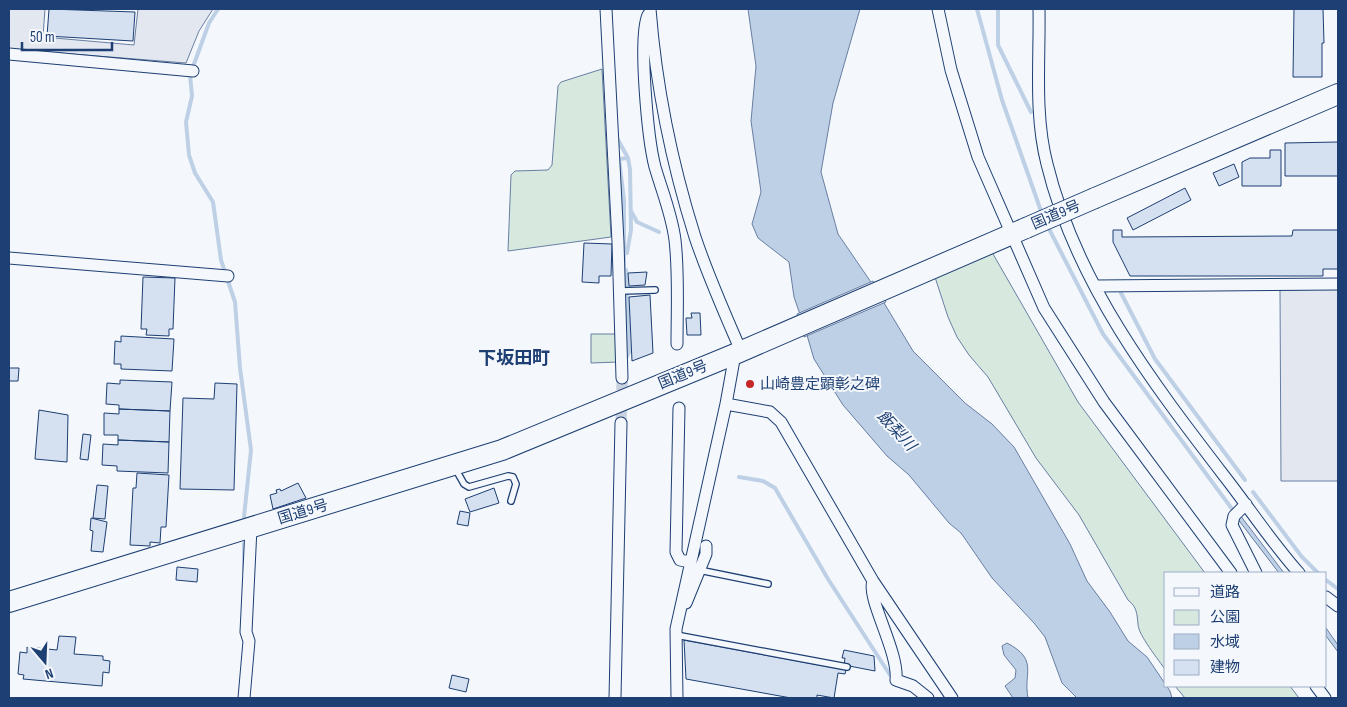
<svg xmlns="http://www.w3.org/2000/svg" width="1347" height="707" font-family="'Sofia Sans Condensed','Noto Sans JP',sans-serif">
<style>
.green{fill:#d7e8df;stroke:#687fa3}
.parking{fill:#e3e8f0;stroke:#687fa3}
.water{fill:#bed0e5;stroke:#687fa3}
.pier{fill:#f4f7fb;stroke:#687fa3}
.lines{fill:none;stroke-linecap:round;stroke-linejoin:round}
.stream{stroke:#bed0e5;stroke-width:4}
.building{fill:#d5e0f0;stroke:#1d3f73}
.street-tunnel{stroke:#c9d2e0;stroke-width:11;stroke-dasharray:11 5.5;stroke-linecap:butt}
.lane-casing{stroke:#1d3f73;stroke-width:8}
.street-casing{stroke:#1d3f73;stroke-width:13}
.highway-casing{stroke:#1d3f73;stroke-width:22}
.lane{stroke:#f4f7fb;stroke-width:5.5}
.street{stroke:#f4f7fb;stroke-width:11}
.highway{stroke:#f4f7fb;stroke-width:20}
.highway-bridge-casing{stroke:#1d3f73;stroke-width:22;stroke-linecap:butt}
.highway-bridge{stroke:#f4f7fb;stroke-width:20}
.poi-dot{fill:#c62828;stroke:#f4f7fb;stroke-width:2}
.labels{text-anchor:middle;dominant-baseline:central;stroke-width:4;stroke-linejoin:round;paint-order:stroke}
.street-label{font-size:15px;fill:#1d3f73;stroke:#f4f7fb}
.poi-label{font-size:15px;fill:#1d3f73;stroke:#f4f7fb;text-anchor:start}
.water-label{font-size:16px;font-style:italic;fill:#1d3f73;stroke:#f4f7fb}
.quarter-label{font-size:18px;font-weight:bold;fill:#1d3f73;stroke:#f4f7fb}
</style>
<rect width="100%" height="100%" fill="#f4f7fb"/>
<path class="green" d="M602,69l9,168 -103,14 3,-76 4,-4 33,-1 4,-5 6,-79 3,-4z
M989,247l89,155 127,171h-39v98c-7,-11 -28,-36 -28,-47 -1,-10 -1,-17 -10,-24l-49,-85 -43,-57 -48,-81 -19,-22 -12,-18 -9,-20 -15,-46z
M591,334h27v28l-27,1z
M1175,686h115l9,12h-114z"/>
<path class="parking" d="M9,9h36l-2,28 91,8 4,-36h-2h77l-14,22 -13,32 -177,-14z
M1338,289v192h-57l-1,-191z"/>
<path class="water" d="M748,9h112l-27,94 -12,69 17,62 39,57 -74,32 -9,-26 -5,-35 -31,-24 -6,-14 9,-32 -10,-71 5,-55z
M878,293l35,58 52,52 27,21 22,23 56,97 17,37 23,31 18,29 19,16 23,34 2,7h-95l-15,-15 -17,-46 -11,-14 -42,-45 -31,-45 -12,-10 -40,-48 -22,-19 -44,-51 -29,-46 -10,-34z
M1240,515l44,58h-5l-42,-55z
M1326,628l12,17v7l-12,-16z
M1007,643c32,17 16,29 21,55h-15l-8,-12 10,-8 1,-8 -12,-15 -2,-9z"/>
<path class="pier" d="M873,281l13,21 -82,35 -7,-23z"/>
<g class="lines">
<path class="stream" d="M218,9l-9,14 -19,52 2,21 -6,26 3,33 6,18 18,29 8,58 14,42 5,66 11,82 -7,67
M977,9l25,91 40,114
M998,9v36l33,67
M617,138l11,20 2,11 1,61 -4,23
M631,211l6,11 22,10
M1047,225l56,109 132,179
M626,270l3,82 -3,6
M624,271v-71l-5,-41 9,-1
M1121,293l34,66 90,121
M625,394l1,-16
M624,424l1,-18
M739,477l24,4 12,7 53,91 62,96
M1253,492l49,65 16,16
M244,570v-26
M1326,580l12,9"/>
</g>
<path class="building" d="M49,9l86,3 -2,29 -86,-5z
M1294,9h29l1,34h-2v34h-29z
M1338,142v34h-53v-33z
M1270,150h11v36h-39v-24l8,-4h20z
M1234,164l5,13 -20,9 -6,-13z
M1185,188l6,12 -58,30 -6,-12z
M1113,230h9v7l170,-1 1,-6h45v39h-15v7h-193l-17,-34z
M584,243l28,1 -1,32h-12v7l-17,-1z
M647,272l-2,13 -16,1 -1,-13z
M143,277l32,1 -2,51h-4v7l-23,-1 1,-6h-6z
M650,295l3,58 -21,8 -3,-64z
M691,313h9l1,22h-14l-1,-17h6z
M121,336l53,3 -2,32 -51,-2v-5h-7l1,-23 6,1z
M9,368h10l-1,13h-9z
M120,380l52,2 -2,29 -51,-2v-4l-13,-1 1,-21 13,1z
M215,383l22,1 -3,106 -54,-1 3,-91 31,1z
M119,409l51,2 -1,31 -51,-2v-5h-14v-22l15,1z
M39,410l29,5 -1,47 -32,-3z
M83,434l8,1 -3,25 -8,-1z
M118,440l51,2 -1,31 -51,-2v-5l-15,-1 1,-21 15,1z
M137,473l32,2 -3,52h-5l-1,16 -10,-1v4l-20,-1 3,-57h3z
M298,483l8,15 -33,11 -3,-14 7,-2 -1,-3 4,-1 1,2z
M97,485l11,1 -3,33 -12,-1z
M494,488l5,15 -29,9 -5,-13z
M460,511l10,2 -2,13 -11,-2z
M91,518l16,4 -4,30 -12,-1 2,-20 -3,-1z
M177,567l21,2 -1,13 -21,-2z
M59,636l17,1 -2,17 29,2v4l7,1 -1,12 -6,-1 -1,14 -79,-7 1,-4 -6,-1 2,-22 7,1v-6l30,3z
M684,640l162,30 -1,4 -7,-1 -4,25 -17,-3v3h-26l-105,-19z
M844,650l30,6 1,15 -31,-6 1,-7h-3z
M452,675l17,4 -3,13 -17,-4z"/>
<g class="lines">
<path class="street-tunnel" d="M621,423l1,-45"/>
<g class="lane-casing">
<path id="lane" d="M620,291l35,-1
M455,468l9,16 5,3 39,-11 5,1 3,7 -5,17
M699,570l69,14
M676,635l171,32"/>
</g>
<g class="street-casing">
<path id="street" d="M606,9l12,233 4,136
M650,9c6,76 22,155 45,228 13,39 30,77 46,114
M938,9l13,61 27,87 66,151 60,94 127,171
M1039,9c1,50 -5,105 8,155 29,119 105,218 178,313 25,32 47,66 74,96
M648,15c-10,23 0,125 7,152 7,24 17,48 20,73 4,34 2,69 2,104
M9,54l184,17
M9,258l219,18
M1096,286l242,-2
M726,404l44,8 11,10 92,159 79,117
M679,408l-3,144 4,8 10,2
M1246,504l-12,12 -2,9 24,48
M873,581c-7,17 26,70 23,99l17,6 15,12
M1326,597l12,9
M686,603l20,-49v-8
M1316,686l9,12
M244,698l5,-57 -3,-9 5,-104
M615,698l6,-275
M677,698l-1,-69 50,-225 9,-50"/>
</g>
<g class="highway-casing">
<path id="highway" d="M1095,198l243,-104
M9,602l493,-152 233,-96 291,-126"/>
</g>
<use href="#lane" class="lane"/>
<use href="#street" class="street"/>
<use href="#highway" class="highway"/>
<g class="highway-bridge-casing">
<path id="highway-bridge" d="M1026,228l69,-30"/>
</g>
<use href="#highway-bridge" class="highway-bridge"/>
</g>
<circle class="poi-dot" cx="750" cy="384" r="5"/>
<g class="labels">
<g class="street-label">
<text transform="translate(1056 215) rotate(-23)">国道9号</text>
<text transform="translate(683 375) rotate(-22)">国道9号</text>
<text transform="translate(303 512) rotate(-17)">国道9号</text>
</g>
<g class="poi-label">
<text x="760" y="384">山崎豊定顕彰之碑</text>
</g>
<g class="water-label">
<text transform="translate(896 431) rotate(47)">飯梨川</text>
</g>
<g class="quarter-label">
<text x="514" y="358">下坂田町</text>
</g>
</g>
<rect width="1347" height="707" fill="none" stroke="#1d3f73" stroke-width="20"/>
<rect x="1164" y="572" width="162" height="115" fill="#f4f7fb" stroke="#9eadc5"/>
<rect x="1174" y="588" width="25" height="8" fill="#f4f7fb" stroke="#9eadc5"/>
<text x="1210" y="597" font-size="15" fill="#1d3f73">道路</text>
<rect x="1174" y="610" width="25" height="15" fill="#d7e8df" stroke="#9eadc5"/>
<text x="1210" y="622" font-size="15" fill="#1d3f73">公園</text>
<rect x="1174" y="634" width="25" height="15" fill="#bed0e5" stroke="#9eadc5"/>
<text x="1210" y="647" font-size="15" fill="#1d3f73">水域</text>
<rect x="1174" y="660" width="25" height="15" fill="#d5e0f0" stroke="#9eadc5"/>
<text x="1210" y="672" font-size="15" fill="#1d3f73">建物</text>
<g transform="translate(45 662) rotate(161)" stroke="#f4f7fb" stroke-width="4" paint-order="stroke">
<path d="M0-4L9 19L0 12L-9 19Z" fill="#1d3f73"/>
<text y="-8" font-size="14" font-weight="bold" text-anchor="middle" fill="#1d3f73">N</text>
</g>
<path d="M22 42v8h90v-8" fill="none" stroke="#1d3f73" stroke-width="2.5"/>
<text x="30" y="42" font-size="15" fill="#1d3f73" stroke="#f4f7fb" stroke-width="4" paint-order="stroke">50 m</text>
</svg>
